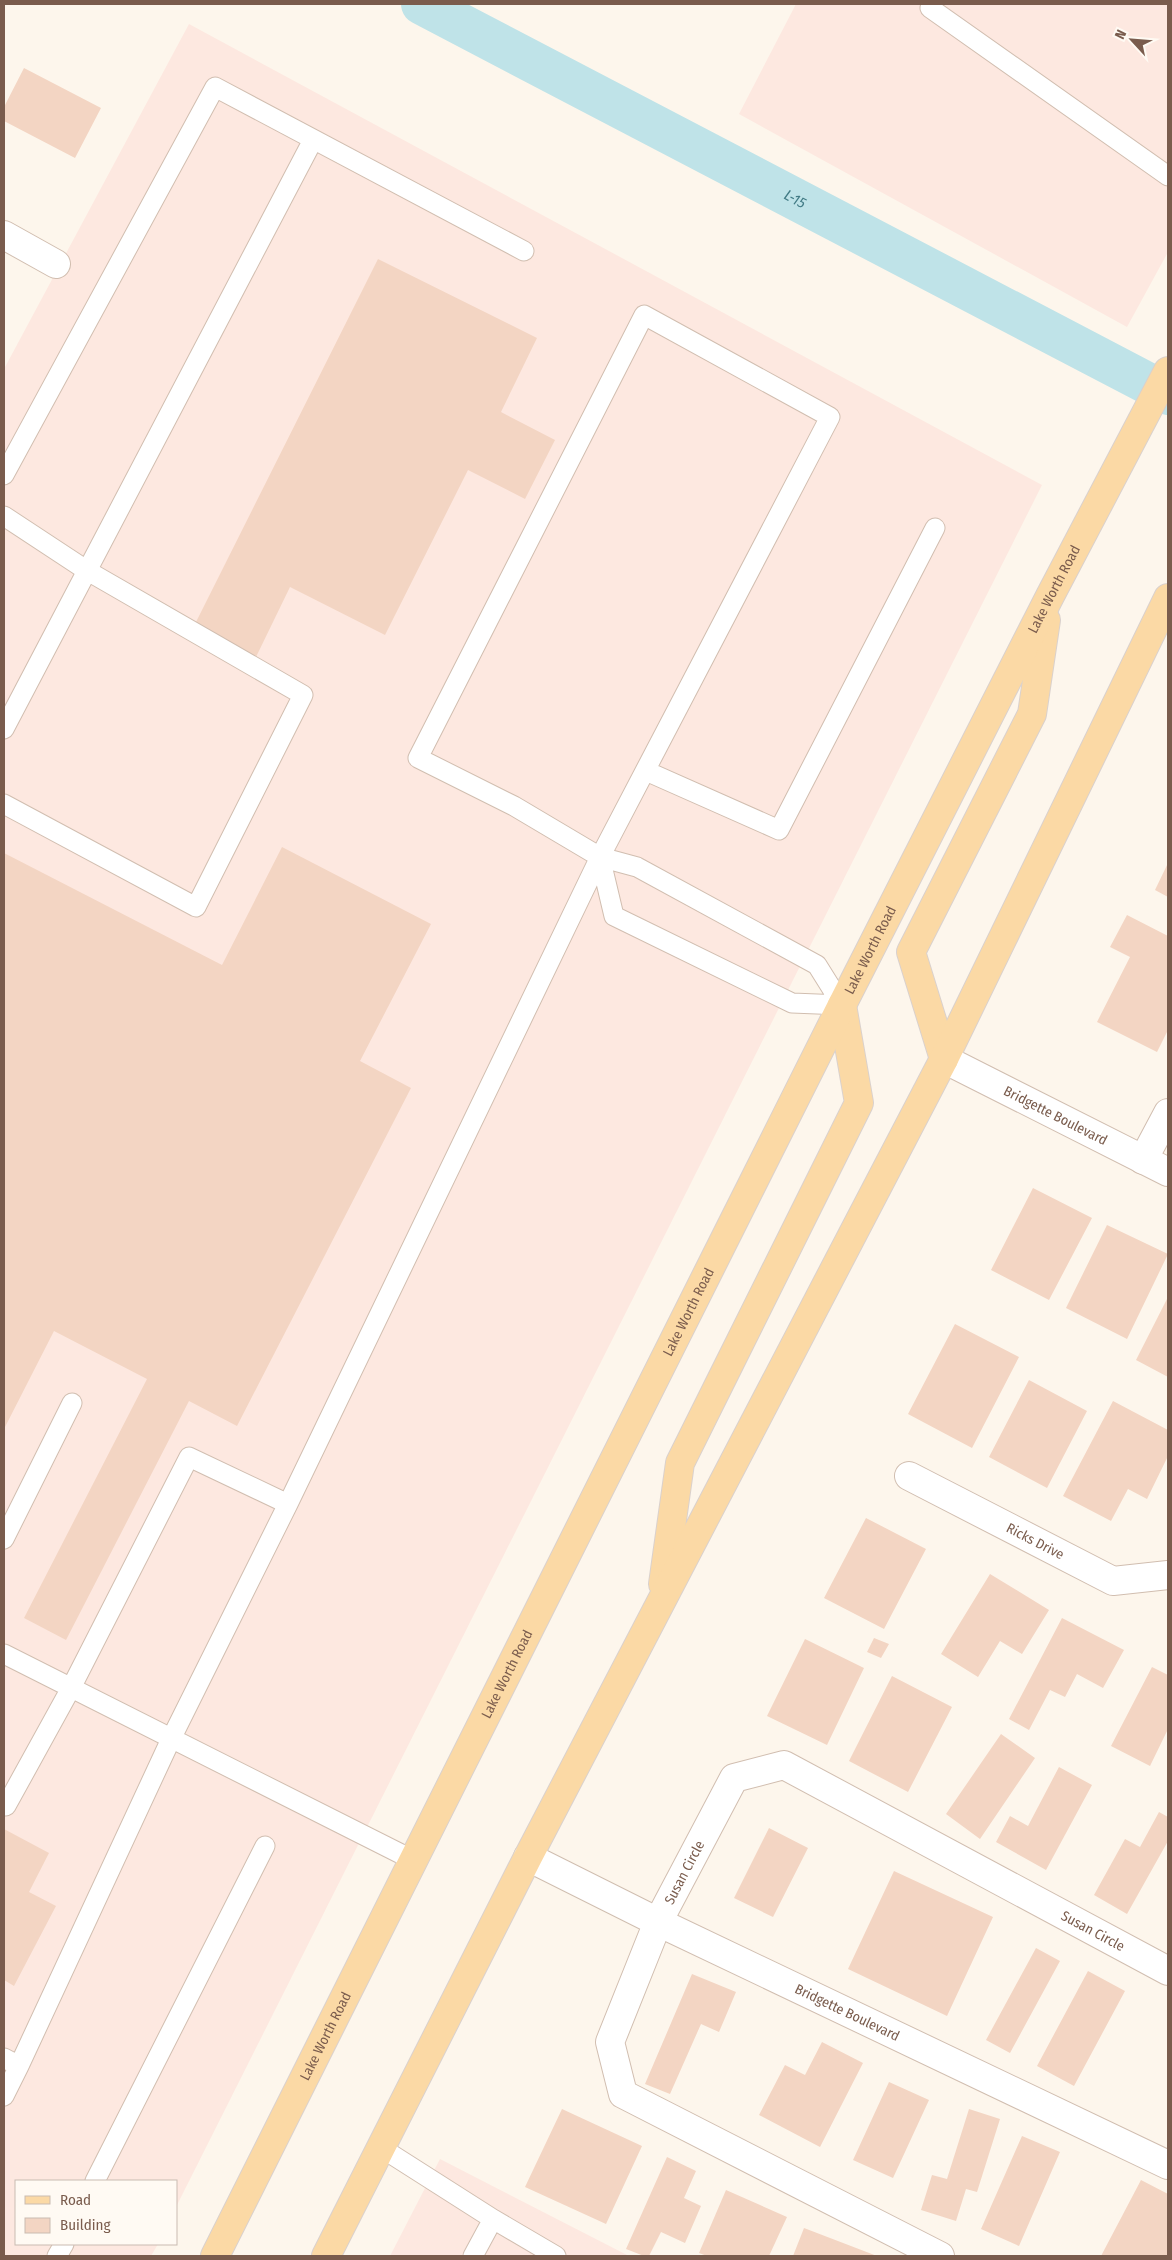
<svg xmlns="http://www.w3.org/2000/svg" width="1172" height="2260" font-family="'Fira Sans Condensed',sans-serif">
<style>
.commercial{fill:#fde8e0}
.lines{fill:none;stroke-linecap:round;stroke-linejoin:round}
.canal{stroke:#bfe3e8;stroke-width:42}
.building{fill:#f3d5c3}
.lane-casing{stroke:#d1beb0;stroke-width:21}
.street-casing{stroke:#d1beb0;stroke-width:30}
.primary-casing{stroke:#dad1cd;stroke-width:30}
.lane{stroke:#fff;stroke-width:19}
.street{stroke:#fff;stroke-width:28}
.primary{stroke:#fbd9a5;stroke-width:28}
.labels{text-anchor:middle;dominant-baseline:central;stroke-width:4;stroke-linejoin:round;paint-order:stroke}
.street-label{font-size:14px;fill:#7a5c4d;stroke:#fffaf3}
.water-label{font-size:15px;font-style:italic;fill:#437c86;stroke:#fffaf3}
</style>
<rect width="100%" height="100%" fill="#fdf6ec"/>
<path class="commercial" d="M796,4h372v248l-41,75 -388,-213z
M189,24l853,461 -866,1722v-26h-160v63h142l-7,12h-147v-1887z
M440,2159l189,97h-239z"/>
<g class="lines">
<path class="canal" id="s1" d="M422,4l746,390"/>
</g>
<path class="building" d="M24,68l77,40 -26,50 -71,-37v-14z
M378,259l159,79 -36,74 54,28 -30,59 -57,-29 -83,165 -95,-48 -34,70 -62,-31z
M282,847l149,77 -71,137 51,27 -174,338 -48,-25 -123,239 -42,-22 123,-239 -93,-48 -50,98v-576l218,112z
M1168,863v34l-13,-7z
M1127,915l41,21v94l-11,22 -60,-30 33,-65 -20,-10z
M1033,1188l59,30 -43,82 -58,-30z
M1107,1225l61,29 -41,85 -61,-31z
M1168,1297v80l-32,-17z
M955,1324l64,33 -47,91 -64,-34z
M1029,1380l58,31 -40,77 -58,-31z
M1113,1401l55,29v26l-21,43 -19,-10 -17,32 -48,-25z
M866,1518l60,31 -42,80 -60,-31z
M990,1574l59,36 -27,44 -22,-13 -22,36 -37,-23z
M1062,1618l62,32 -21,38 -26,-14 -12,23 -15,-7 -21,40 -20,-11z
M874,1638l15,6 -8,14 -14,-6z
M805,1639l59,29 -37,77 -60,-29z
M1152,1667l16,8v54l-18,37 -39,-20z
M892,1676l60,31 -44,85 -59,-31z
M1001,1734l34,24 -55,81 -34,-25z
M1059,1767l33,18 -46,85 -50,-28 14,-26 18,10z
M1159,1812l9,5v24l-41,73 -33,-19 31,-56 15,8z
M769,1828l39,20 -35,69 -39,-19z
M4,1829l45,24 -20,39 27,14 -42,80 -10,-6z
M894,1871l99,46 -46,99 -99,-47z
M1036,1948l24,13 -50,92 -24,-13z
M1088,1971l37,20 -51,95 -37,-20z
M692,1974l44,18 -17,40 -18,-8 -31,70 -25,-10z
M822,2042l41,21 -43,84 -61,-32 26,-50 20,10z
M889,2082l40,18 -36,78 -40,-18z
M562,2109l80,37 -36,78 -81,-37z
M969,2109l31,10 -23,73 -11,-3 -10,32 -35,-11 11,-35 15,4z
M1022,2136l38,16 -41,94 -38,-17z
M667,2157l29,14 -12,27 17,8 -16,37 -24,-11 -12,24h-5l-18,-7z
M1141,2180l27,14v62h-67z
M726,2190l61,27 -18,39h-62l-8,-3z
M804,2228l73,28h-84z"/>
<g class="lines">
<g class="lane-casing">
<path id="lane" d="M932,4l-2,4 238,168
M4,475l211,-388 309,164
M4,516l82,54 217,125 -107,212 -192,-103
M4,729l309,-589
M646,771l133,59 156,-302
M600,857l14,59 178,87 50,2
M4,1539l68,-136
M4,1654l409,206
M6,1806l65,-118 118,-231 99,47
M4,2058l15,8 152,-327 117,-235 312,-647 230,-440 -186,-102 -226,443 96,48 86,51 37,10 180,98 25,40
M4,2096l15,-30
M380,2147l113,72 -20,37
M95,2181l170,-335
M493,2219l63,37
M57,2256l7,-12"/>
</g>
<g class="street-casing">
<g id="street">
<path d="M4,235l52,29"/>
<path id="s2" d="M944,1059l224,113"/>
<path d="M1143,1160l25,-47"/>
<path id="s3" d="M909,1476l204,105 55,-6"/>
<path id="s4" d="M528,1857l130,65 510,243"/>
<path id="s5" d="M940,2256l-317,-162 -13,-52 48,-120 76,-144 50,-13 384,206"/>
</g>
</g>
<g class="primary-casing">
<g id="primary">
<path d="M944,1059l-33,-107 121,-238 14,-94"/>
<path d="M663,1584l17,-121 179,-360 -17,-98"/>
<path id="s6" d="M215,2256l627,-1251 208,-409 118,-225"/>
<path d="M326,2256l202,-399 416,-798 224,-461"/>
</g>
</g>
<use href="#lane" class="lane"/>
<use href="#street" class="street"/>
<use href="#primary" class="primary"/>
</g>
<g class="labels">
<g class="street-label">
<text stroke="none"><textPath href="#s6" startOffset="1866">Lake Worth Road</textPath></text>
<text stroke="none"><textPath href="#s6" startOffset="1461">Lake Worth Road</textPath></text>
<text stroke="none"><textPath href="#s2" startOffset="125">Bridgette Boulevard</textPath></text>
<text stroke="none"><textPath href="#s6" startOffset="1056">Lake Worth Road</textPath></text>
<text stroke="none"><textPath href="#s3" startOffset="142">Ricks Drive</textPath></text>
<text stroke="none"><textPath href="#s6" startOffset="651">Lake Worth Road</textPath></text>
<text stroke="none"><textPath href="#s5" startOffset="595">Susan Circle</textPath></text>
<text stroke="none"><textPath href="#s5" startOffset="1104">Susan Circle</textPath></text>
<text stroke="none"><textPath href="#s4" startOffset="355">Bridgette Boulevard</textPath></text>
<text stroke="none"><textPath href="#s6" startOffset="246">Lake Worth Road</textPath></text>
</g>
<g class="water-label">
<text stroke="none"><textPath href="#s1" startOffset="421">L-15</textPath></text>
</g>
</g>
<rect width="1172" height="2260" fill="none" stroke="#7a5c4d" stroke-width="10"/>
<rect x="15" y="2180" width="162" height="65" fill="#fffaf3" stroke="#cabbb1"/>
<rect x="25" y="2196" width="25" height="8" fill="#fbd9a5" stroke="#cabbb1"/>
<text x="60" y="2205" font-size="15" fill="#7a5c4d">Road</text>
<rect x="25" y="2218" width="25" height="15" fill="#f3d5c3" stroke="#cabbb1"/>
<text x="60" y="2230" font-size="15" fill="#7a5c4d">Building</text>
<g transform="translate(1132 40) rotate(296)" stroke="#fffaf3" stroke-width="4" paint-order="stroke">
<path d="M0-4L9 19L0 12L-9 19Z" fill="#7a5c4d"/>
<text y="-8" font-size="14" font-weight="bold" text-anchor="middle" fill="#7a5c4d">N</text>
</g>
</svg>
